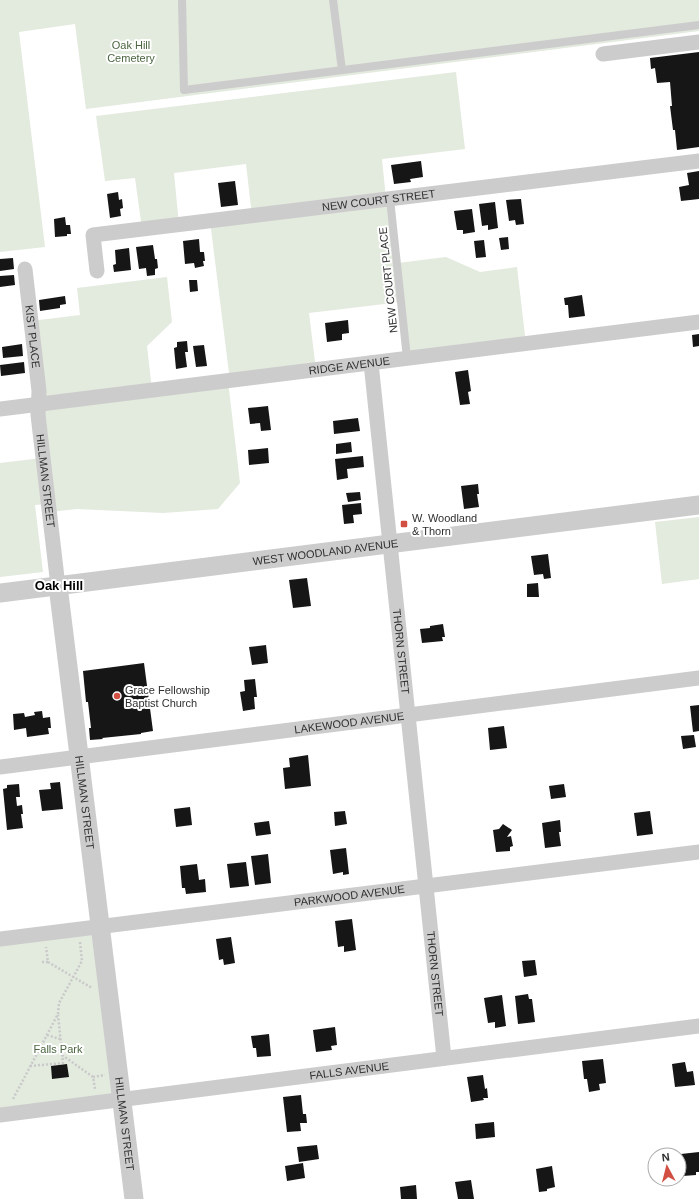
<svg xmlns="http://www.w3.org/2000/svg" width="699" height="1199" font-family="Helvetica,sans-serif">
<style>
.green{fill:#e3eade}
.building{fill:#161616}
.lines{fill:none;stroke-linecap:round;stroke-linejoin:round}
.path{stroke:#c9c9c9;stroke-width:2.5;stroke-dasharray:2 2;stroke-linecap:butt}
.service{stroke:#ccc;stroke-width:8}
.minor{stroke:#ccc;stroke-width:15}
.tertiary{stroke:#ccc;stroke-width:19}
.poi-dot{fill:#d24f44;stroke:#fff;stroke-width:1.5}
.labels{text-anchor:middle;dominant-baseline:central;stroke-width:4;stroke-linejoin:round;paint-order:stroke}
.park-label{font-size:11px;fill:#4c6641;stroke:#fff}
.street-label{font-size:11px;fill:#2f2f2f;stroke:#fff}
.poi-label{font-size:11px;fill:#2f2f2f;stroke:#fff;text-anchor:start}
.quarter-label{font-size:13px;font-weight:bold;fill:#000;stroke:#fff}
</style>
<rect width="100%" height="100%" fill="#fff"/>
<path class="green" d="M0,0h699v31l-613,78 -11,-85 -56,8 26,215 -45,5z
M456,72l9,77 -83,10 4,40 12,64 48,-6 34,15 37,-5 9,77 -119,14 -6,-56 -92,11 7,57 -86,11 -20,-160 42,-5 -6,-52 -72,9 5,52 -37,4 -7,-51 -30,3 -9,-65z
M167,277l5,45 -25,24 5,44 76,-9 12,102 -22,26 -55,4 -86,-4 -28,3 -1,-8 -13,1 8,67 -43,5v-114l42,-5 -11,-137 49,-6 -3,-27z
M699,517v62l-37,5 -7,-62z
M101,927l21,173 -122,15v-176z"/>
<path class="building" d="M699,52v95l-22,3 -2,-20h-2l-3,-24h2l-2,-24 -13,1 -2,-15 -4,1 -1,-11z
M421,161l2,16 -13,2 1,3 -17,2 -3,-19z
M699,171v28l-18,2 -2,-14 10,-2 -2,-12z
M235,181l3,24 -17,2 -3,-24z
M118,192l1,8 3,-1 1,9 -3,1 1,7 -11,2 -3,-24z
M521,199l3,25 -8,1 -1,-5 -6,1 -3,-21z
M495,202l3,26 -10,2v-5l-6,1 -3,-22z
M472,209l3,23 -12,2v-4h-6l-3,-19z
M65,217l1,8h4l1,9h-4v2l-12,1 -1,-18z
M508,237l1,12 -8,1 -2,-12z
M199,239l1,13h4l1,9h-2l1,5 -9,2 -1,-5 -9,1 -2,-23z
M484,240l2,17 -10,1 -2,-17z
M153,245l2,14h2l1,9 -3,1v6l-8,1 -1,-8 -7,1 -3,-22z
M129,248l2,22 -17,2 -1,-7 3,-1 -1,-14z
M13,258l1,11 -14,2v-12z
M14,275l1,10 -15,2v-11z
M189,280h8l1,11 -8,1z
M582,295l3,21 -16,2 -1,-13h-3l-1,-7z
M65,296l1,8 -6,1v3l-20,3 -1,-11z
M348,320l1,13 -7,1v6l-15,2 -2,-19z
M699,334v12l-6,1 -1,-12z
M187,341l1,11h-3l2,15 -11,2 -2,-21 3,-1v-5z
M22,344l1,12 -20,2 -1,-11z
M204,345l3,21 -11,1 -3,-21z
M24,362l1,11 -24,3 -1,-11z
M468,370l3,21 -3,1 2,12 -10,1 -5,-33z
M268,406l3,24 -10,1 -1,-8 -10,1 -2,-16z
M358,418l2,13 -26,3 -1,-13z
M351,442l1,10 -16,2v-10z
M268,448l1,15 -20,2 -1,-15z
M363,456l1,11 -17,2 1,9 -11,2 -2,-21z
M478,484l1,10h-2l2,13 -15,2 -3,-23z
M360,492l1,8 -13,2 -2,-9z
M361,503l1,11 -9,1 1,8 -10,1 -2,-19z
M548,554l3,24 -7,1 -1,-5 -9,1 -3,-19z
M307,578l4,28 -18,2 -4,-28z
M538,583l1,14h-12v-13z
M443,624l2,13h-3l1,4 -21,2 -2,-14 10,-1v-2z
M266,645l2,18 -16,2 -3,-18z
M144,663l9,68 -12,2v1l-39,4 1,1 -13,1 -1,-12h2l-3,-26h-2l-3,-31z
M255,679l2,18h-3l1,12 -12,2 -3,-19 5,-1 -1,-11z
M699,705v26l-6,1 -3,-26z
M42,711l1,7 7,-1 1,11h-3l1,6 -22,3 -1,-9 -12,2 -1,-16 11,-1 1,4 10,-2 -1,-3z
M504,726l3,22 -17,2 -2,-22z
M694,735l2,12 -13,2 -2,-13z
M308,755l3,31 -26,3 -2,-21 7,-1 -1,-9z
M60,782l3,27 -21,2 -3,-21 12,-1 -1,-6z
M19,784l1,13h-4l1,9 5,-1 1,9h-2l2,14 -16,2 -4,-41 4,-1v-3z
M564,784l2,13 -15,2 -2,-13z
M190,807l2,18 -16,2 -2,-18z
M345,811l2,13 -12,2 -1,-14z
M650,811l3,23 -16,2 -3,-23z
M560,820l1,12h-2l2,14 -16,2 -3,-25z
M269,821l2,13 -15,2 -2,-13z
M503,824l9,6 -5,7 4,-1 2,10 -3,1v4l-14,1 -3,-22 6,-1z
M346,848l3,26 -6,1v-3l-10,2 -3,-24z
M268,854l3,29 -16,2 -4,-29z
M246,862l3,24 -19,2 -3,-24z
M197,864l2,16 6,-1 1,13 -20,2 -1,-6h-3l-2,-22z
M352,919l4,31 -12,2v-6l-6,1 -3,-26z
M231,937l4,26 -11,2 -1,-6 -4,1 -3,-21z
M535,960l2,15 -13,2 -2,-16z
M528,994l1,5h3l3,23 -17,2 -3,-28z
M502,995l4,31 -11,2v-6l-7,1 -4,-25z
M335,1027l2,18 -6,1 1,4 -16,2 -3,-22z
M269,1034l2,22 -14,1 -1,-9h-3l-2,-12z
M603,1059l3,24 -7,1 1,6 -11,2 -2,-13h-3l-2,-18z
M685,1062l2,10 6,-1 2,14 -20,2 -3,-23z
M67,1064l2,13 -17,2 -1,-13z
M483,1075l2,14 2,-1 1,10h-5l1,2 -13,2 -4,-25z
M301,1095l2,19h3l1,9h-7l1,8 -14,1 -4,-35z
M494,1122l1,15 -19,2 -1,-15z
M317,1145l2,14 -20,3 -2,-15z
M699,1152v20h-3v3l-13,1 -2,-22z
M303,1163l2,15 -18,3 -2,-15z
M552,1166l3,21 -8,2v2l-8,1 -3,-23z
M471,1180l3,19h-16l-3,-17z
M416,1185l1,14h-16l-1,-12z"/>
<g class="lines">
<path class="path" d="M42,962h6l-2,-15
M48,962l44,26
M47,1035l13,4
M41,1046l21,6
M62,1055l31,22 2,12
M30,1066l33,-3 -5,-48
M93,1077l12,-2
M13,1099l45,-85 1,-11 23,-42 -2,-19"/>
<path class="service" d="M182,0l2,90 515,-65
M333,0l9,70
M390,199l17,159"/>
<g class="minor">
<path d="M603,54l96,-12"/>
<path id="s1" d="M25,269l14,122 -1,24 20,171"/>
<path id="s2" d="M97,271l-4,-36 606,-74"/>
<path id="s3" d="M371,363l73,695"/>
<path id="s4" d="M0,409l699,-87"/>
<path id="s5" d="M0,767l699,-89"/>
<path id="s6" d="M0,939l699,-87"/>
<path id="s7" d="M0,1115l699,-89"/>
</g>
<g class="tertiary">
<path id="s8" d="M58,586l76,613"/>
<path id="s9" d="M0,593l699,-88"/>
</g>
</g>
<g class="poi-dot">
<rect x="400" y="520" width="8" height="8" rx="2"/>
<circle cx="117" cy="696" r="4"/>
</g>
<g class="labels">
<g class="park-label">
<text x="131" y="45">Oak Hill<tspan x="131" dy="13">Cemetery</tspan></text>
<text x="58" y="1049">Falls Park</text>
</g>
<g class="street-label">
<text stroke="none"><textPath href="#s2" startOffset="324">NEW COURT STREET</textPath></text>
<text transform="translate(388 280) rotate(-96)">NEW COURT PLACE</text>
<text stroke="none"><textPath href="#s1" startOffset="68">KIST PLACE</textPath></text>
<text stroke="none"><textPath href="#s4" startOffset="352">RIDGE AVENUE</textPath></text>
<text stroke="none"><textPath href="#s1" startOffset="213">HILLMAN STREET</textPath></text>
<text stroke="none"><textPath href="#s9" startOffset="328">WEST WOODLAND AVENUE</textPath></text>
<text stroke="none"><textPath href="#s3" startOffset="290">THORN STREET</textPath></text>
<text stroke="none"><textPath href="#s5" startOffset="352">LAKEWOOD AVENUE</textPath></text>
<text stroke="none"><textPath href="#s8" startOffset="218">HILLMAN STREET</textPath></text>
<text stroke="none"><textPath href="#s6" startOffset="352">PARKWOOD AVENUE</textPath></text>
<text stroke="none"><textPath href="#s3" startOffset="614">THORN STREET</textPath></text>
<text stroke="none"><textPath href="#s7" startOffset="352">FALLS AVENUE</textPath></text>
<text stroke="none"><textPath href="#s8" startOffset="542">HILLMAN STREET</textPath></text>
</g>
<g class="poi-label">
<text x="412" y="518">W. Woodland<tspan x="412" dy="13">&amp; Thorn</tspan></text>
<text x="125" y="690">Grace Fellowship<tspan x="125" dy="13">Baptist Church</tspan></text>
</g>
<g class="quarter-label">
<text x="59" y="585">Oak Hill</text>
</g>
</g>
<g transform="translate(667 1167) rotate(353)"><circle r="19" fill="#ffffff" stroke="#acacac"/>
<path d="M0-3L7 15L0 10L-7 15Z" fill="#d24f44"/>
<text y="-6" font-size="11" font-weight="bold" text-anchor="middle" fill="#2f2f2f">N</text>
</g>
</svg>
